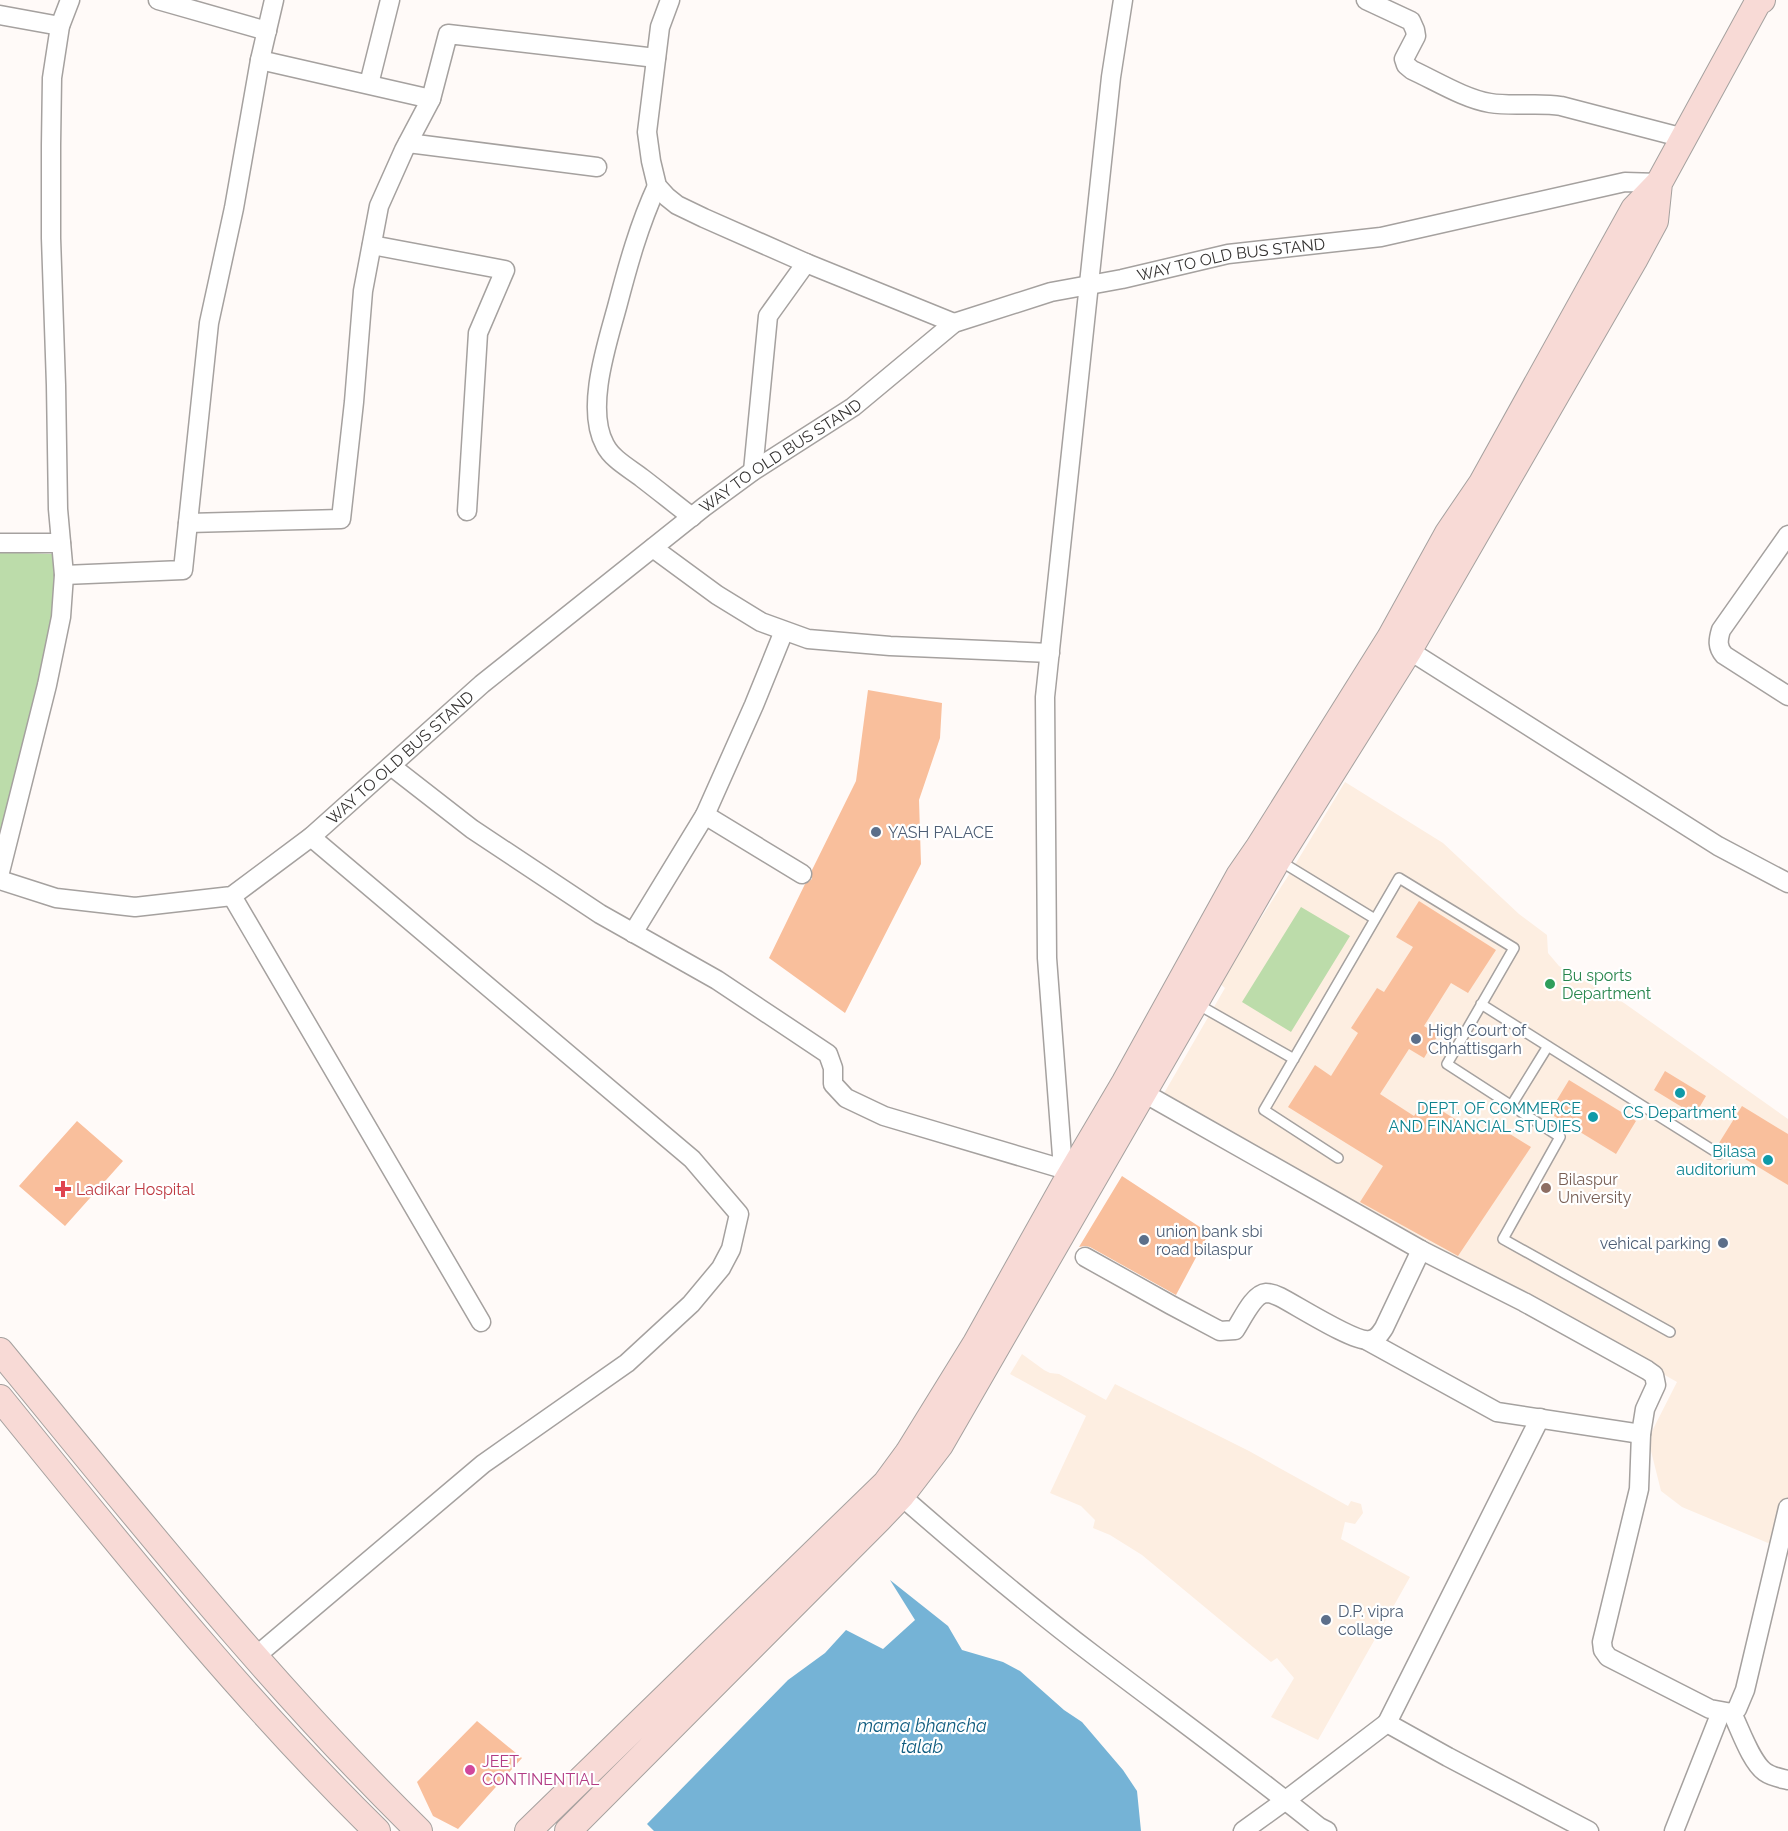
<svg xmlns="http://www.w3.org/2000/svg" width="1788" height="1831" font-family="Raleway,sans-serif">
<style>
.education{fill:#fdeee1}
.green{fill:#bcdcaa}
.water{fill:#75b3d6}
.building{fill:#f9bf9c}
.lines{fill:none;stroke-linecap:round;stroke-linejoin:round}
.lane-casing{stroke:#a5a19f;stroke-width:12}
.street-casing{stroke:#a5a19f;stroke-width:21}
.secondary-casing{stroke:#a5a19f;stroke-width:28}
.lane{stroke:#fff;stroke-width:9}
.street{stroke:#fff;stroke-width:18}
.secondary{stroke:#f8dad6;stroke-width:26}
.service-dot{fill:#5c6f8a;stroke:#fff;stroke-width:2}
.leisure-dot{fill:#2e9e5b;stroke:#fff;stroke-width:2}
.culture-dot{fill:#0f9aa8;stroke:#fff;stroke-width:2}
.education-dot{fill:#8d6e63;stroke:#fff;stroke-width:2}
.health-dot{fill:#e0444e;stroke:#fff;stroke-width:2}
.hotel-dot{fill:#d1479c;stroke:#fff;stroke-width:2}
.labels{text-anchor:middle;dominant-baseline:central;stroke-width:4.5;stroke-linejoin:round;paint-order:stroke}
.street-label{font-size:16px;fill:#353332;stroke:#fff}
.service-label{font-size:16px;fill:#4e5e75;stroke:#fff;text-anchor:start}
.leisure-label{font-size:16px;fill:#27864d;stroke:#fff;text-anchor:start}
.culture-label{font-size:16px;fill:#0d838f;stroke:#fff;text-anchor:end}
.education-label{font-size:16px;fill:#785e54;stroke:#fff;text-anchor:start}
.health-label{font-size:16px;fill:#be3a42;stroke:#fff;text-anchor:start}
.hotel-label{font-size:16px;fill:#b23c85;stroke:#fff;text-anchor:start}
.water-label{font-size:18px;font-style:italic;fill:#105d80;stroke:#fff}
</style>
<rect width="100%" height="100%" fill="#fffaf8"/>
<path class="education" d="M1345,782l98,61 76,71 28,21 1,18 11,13 65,37 164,116v401l-8,28 -98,-41 -21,-16 -13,-52 29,-57 -65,-37 -453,-243 66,-114 -6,-5 71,-110z
M1022,1354l22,16 6,3 9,1 47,26 9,-16 134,67 99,55 3,-5 10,3 2,9 -8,11 -10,-2 -4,17 69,38 -92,163 -47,-23 23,-39 -17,-20 -6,4 -129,-107 -32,-20 -17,-7 2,-8 -14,-14 -31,-13 36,-77 -76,-42z"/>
<path class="green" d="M0,552l54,2 10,21 -60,254 -4,1z
M1301,907l49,29 -59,96 -49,-30z"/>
<path class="water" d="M890,1580l58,46 14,24 41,12 17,9 44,39 18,12 41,48 14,21 4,40h-487l-7,-7 141,-144 37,-27 21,-23 37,19 32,-29z"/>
<path class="building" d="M868,690l74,13 -2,35 -21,62 2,64 -76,149 -76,-55 36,-74 7,-5v-9l44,-89z
M1419,901l77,49 -28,43 -17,-10 -27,43 14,9 -14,23 -15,-9 -29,45 34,22 11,-16 55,35 9,-14 42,26 -73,109 -98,-54 23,-36 -95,-59 27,-42 16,11 27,-43 -7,-5 26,-40 7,4 29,-45 -17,-10z
M1665,1071l41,25 -11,19 -41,-25z
M1569,1080l67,41 -20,33 -67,-41z
M1742,1106l46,28v51l-69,-42z
M77,1121l46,40 -58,65 -46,-40z
M1122,1176l87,57 -33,62 -86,-48 -5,-1 -6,1z
M477,1721l45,37 -64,71 -25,-13 -16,-34z"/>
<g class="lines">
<g class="lane-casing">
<path id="lane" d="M1280,861l95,58
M1197,1004l97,55
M1481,1004l238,150
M1511,1106l37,-60
M1338,1158l-74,-48 135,-232 115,70 -67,116 113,73 -57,102 167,93"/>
</g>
<g class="street-casing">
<g id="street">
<path d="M158,0l109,31"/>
<path d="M670,0l-10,27 -13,105 4,29 6,25 10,11 10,8 27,13 102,45 148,60"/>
<path d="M1366,0l45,21 4,9 1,6 -12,23 2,6 6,5c24,11 53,29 78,33 24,4 48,-1 71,3l123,32"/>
<path d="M0,15l60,11"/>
<path d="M369,84l21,-84"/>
<path d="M431,99l17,-65 208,24"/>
<path d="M408,143l189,24"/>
<path d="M657,186c-18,39 -29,79 -40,121 -10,37 -32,102 -12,138 7,14 24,23 37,33 17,13 33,26 50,39"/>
<path d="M372,245l133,25 -27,63 -11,178"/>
<path d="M753,471l15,-155 38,-53"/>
<path d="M188,523l153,-4 13,-117 9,-111 16,-85 25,-56 27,-51 -171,-39"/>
<path d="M1788,535l-67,95c-3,10 -4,17 3,25l64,41"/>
<path d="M0,543h61"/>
<path d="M653,548l64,47 44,27 47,17 82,7 160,7"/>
<path d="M64,575l119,-5 26,-247 25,-115 26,-148 14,-60"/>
<path d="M1399,644l319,202 70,37"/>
<path d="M391,766l81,63 128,85 117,66 111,74 5,14v16l13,14 38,18 179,53"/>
<path d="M705,815l97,59"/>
<path d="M0,872l47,-187 14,-68 3,-42 -6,-66 -2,-124 -5,-147v-93l1,-67 8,-52 10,-26"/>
<path id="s1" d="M0,880l56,18 79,9 97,-11 79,-59 171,-153 222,-177 49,-36 100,-64 101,-84 97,-31 71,-13 106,-25 153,-17 244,-55 34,1"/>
<path d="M232,896l249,426"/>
<path d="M633,933l72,-118 49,-110 30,-74"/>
<path d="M1144,1093l277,157 103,52 123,68 7,5 2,10 -11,24 -4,25 -2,55 -37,153 1,8 5,7 102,52 22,4 5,-4 8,-19 43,-182"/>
<path d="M1066,1182l-3,-13 -16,-211 -2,-261 66,-620 12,-77"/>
<path d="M1085,1257l86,48 49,26 15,-1c7,-10 18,-36 31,-37 5,0 10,2 14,4 16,8 75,46 90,43 7,-1 10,-6 14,-12l37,-78"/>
<path d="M1368,1341l129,71 144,22"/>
<path d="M892,1488c66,58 133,115 203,168 75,57 151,112 224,171l8,4"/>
<path d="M256,1656l227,-192 144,-101 64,-59 30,-36 10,-19 8,-35 -47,-55 -381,-322"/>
<path d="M1732,1713c8,16 19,49 33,59 7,5 15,6 23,8"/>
<path d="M1387,1723l153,-305"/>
<path d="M1243,1831l43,-31 101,-77 61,34 141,74"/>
<path d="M1674,1831l47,-119"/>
</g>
</g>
<g class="secondary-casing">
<path id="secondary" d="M0,1351c135,164 267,331 419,480
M0,1398c121,149 240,299 377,433
M528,1831l358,-348 22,-30 68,-110 90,-161 59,-100 114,-206 20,-29 131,-209 58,-105 34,-50 152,-274 25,-26 99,-181 4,-2
M568,1831l311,-312 22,-23 39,-51 338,-586 131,-209 225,-390 21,-39 4,-38"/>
</g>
<use href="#lane" class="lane"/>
<use href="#street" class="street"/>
<use href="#secondary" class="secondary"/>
</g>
<g class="service-dot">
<circle cx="876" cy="832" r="6"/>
<circle cx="1416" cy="1039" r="6"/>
<circle cx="1144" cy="1240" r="6"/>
<circle cx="1723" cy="1243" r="6"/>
<circle cx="1326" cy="1620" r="6"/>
</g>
<circle class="leisure-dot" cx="1550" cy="984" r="6"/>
<g class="culture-dot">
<circle cx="1680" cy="1093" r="6"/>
<circle cx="1593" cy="1117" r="6"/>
<circle cx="1768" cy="1160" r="6"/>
</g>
<circle class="education-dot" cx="1546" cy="1188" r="6"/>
<path class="health-dot" d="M60 1180h6v6h6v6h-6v6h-6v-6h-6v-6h6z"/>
<circle class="hotel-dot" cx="470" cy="1770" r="6"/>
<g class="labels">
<g class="street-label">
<text stroke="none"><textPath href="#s1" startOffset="1444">WAY TO OLD BUS STAND</textPath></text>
<text stroke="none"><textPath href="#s1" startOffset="940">WAY TO OLD BUS STAND</textPath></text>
<text stroke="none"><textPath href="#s1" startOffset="454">WAY TO OLD BUS STAND</textPath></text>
</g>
<g class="service-label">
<text x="888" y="832">YASH PALACE</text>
<text x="1428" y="1030">High Court of<tspan x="1428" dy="18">Chhattisgarh</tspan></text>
<text x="1156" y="1231">union bank sbi<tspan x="1156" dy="18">road bilaspur</tspan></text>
<text x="1711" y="1243" text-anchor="end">vehical parking</text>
<text x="1338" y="1611">D.P. vipra<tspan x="1338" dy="18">collage</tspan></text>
</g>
<g class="leisure-label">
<text x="1562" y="975">Bu sports<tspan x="1562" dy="18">Department</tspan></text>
</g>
<g class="culture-label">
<text x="1581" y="1108">DEPT. OF COMMERCE<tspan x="1581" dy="18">AND FINANCIAL STUDIES</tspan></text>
<text x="1680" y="1112" text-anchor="middle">CS Department</text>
<text x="1756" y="1151">Bilasa<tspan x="1756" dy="18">auditorium</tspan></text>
</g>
<g class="education-label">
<text x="1558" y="1179">Bilaspur<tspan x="1558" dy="18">University</tspan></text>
</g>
<g class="health-label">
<text x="76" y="1189">Ladikar Hospital</text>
</g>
<g class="hotel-label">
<text x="482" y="1761">JEET<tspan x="482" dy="18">CONTINENTIAL</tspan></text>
</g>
<g class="water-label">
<text x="922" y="1725">mama bhancha<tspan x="922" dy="21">talab</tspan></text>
</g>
</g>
</svg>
